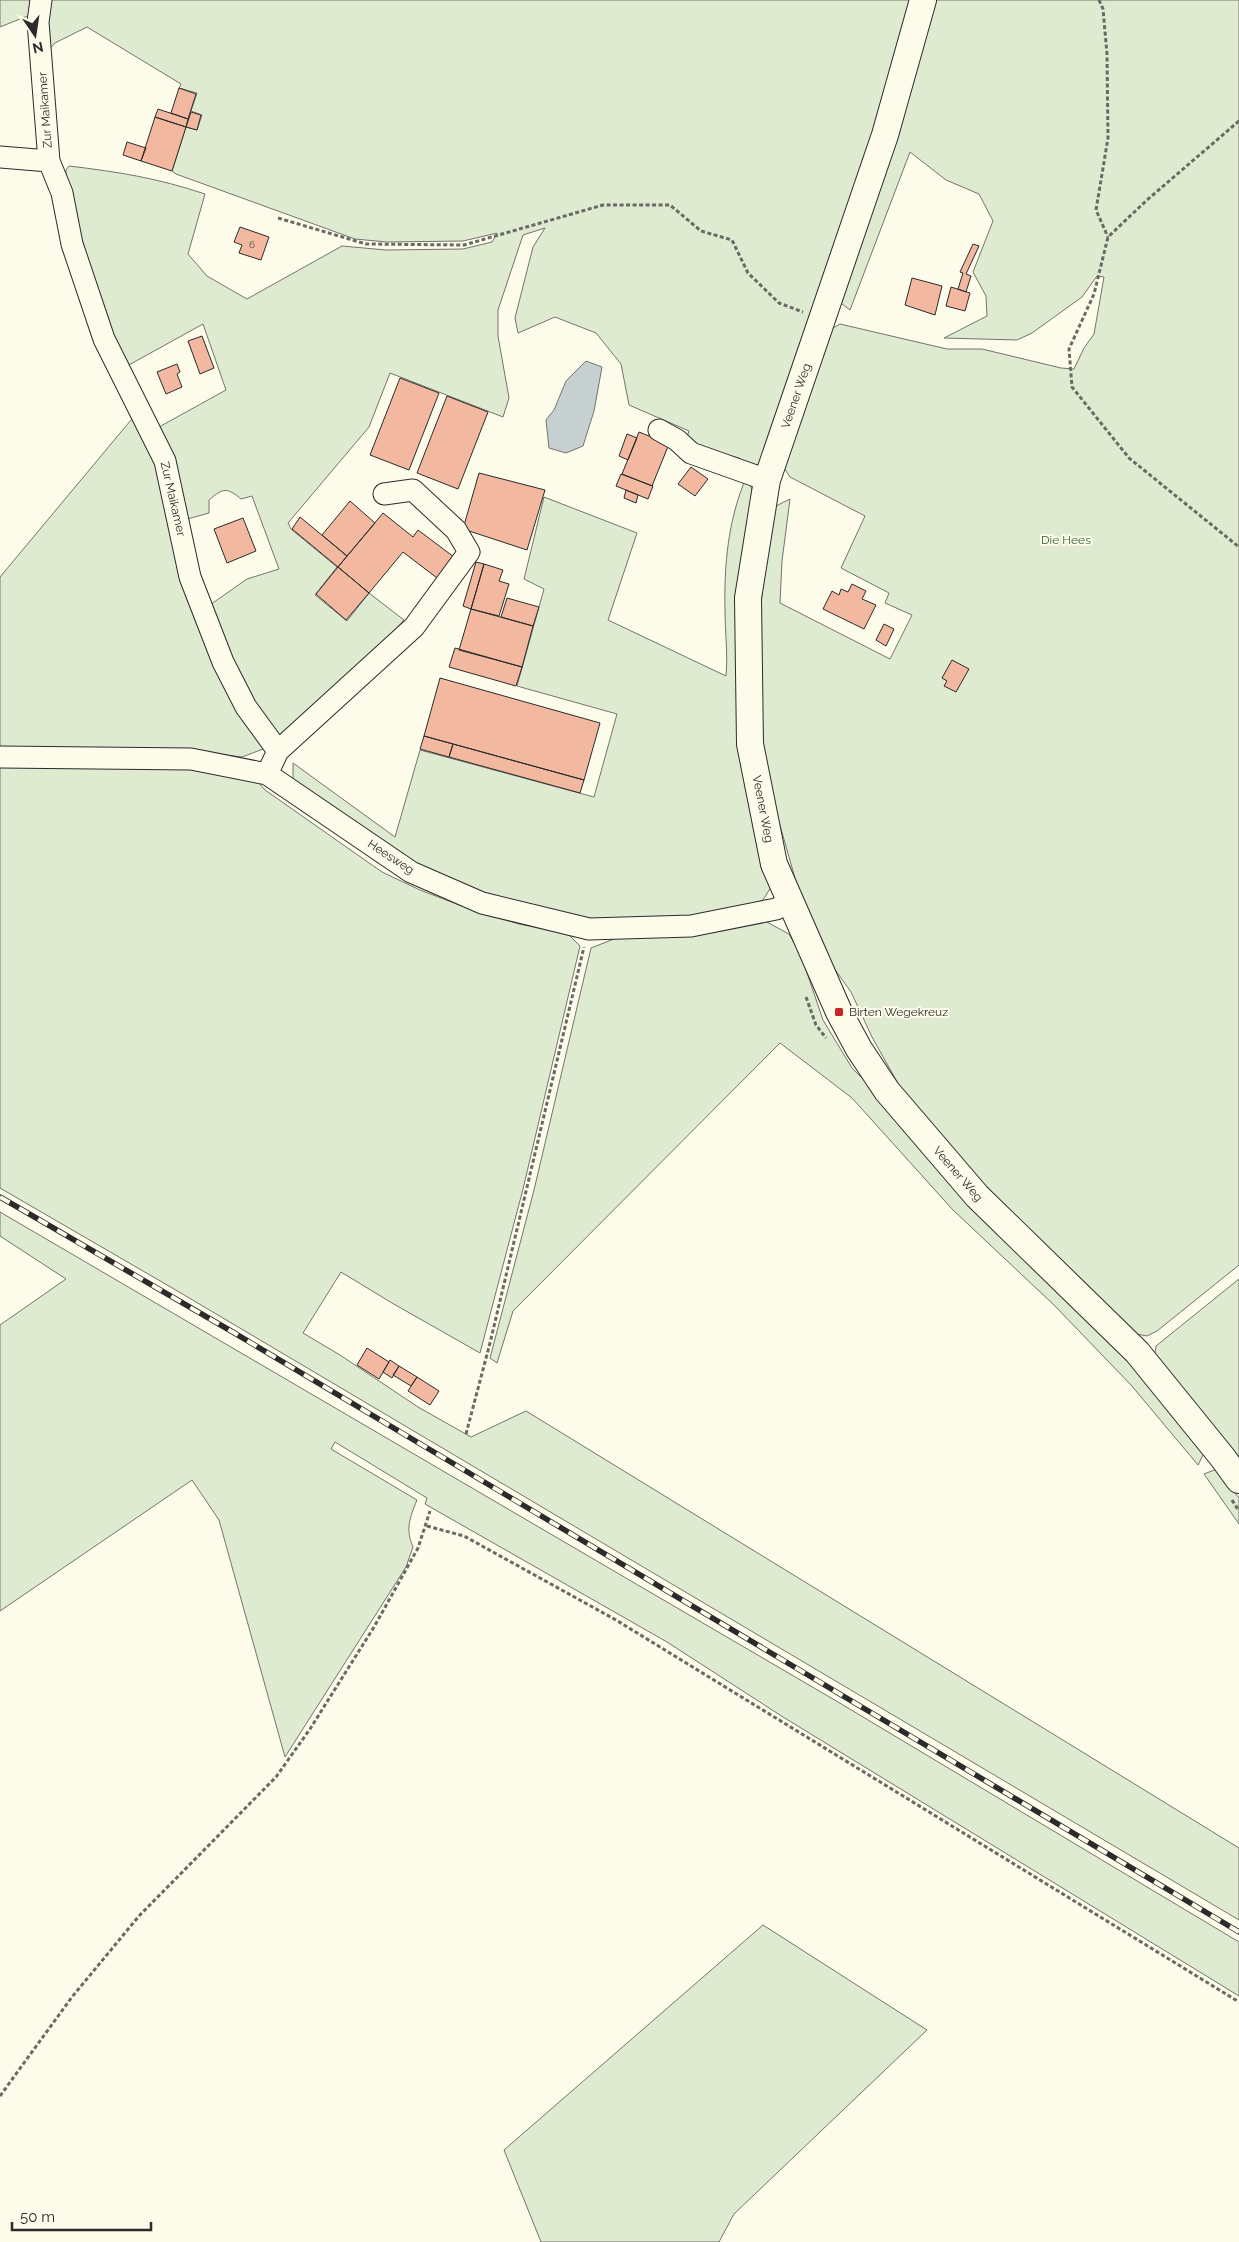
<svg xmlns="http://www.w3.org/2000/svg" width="1239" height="2242" font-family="Raleway,sans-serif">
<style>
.green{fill:#deebd1;stroke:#74746e}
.water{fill:#c7d0d0;stroke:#74746e}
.building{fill:#f2b8a0;stroke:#2b2b2b}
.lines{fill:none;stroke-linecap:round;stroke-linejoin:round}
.minor-casing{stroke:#2b2b2b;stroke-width:23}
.major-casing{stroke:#2b2b2b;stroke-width:28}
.path{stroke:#6a6964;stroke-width:3;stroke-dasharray:4 2.5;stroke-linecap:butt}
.minor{stroke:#fdfbea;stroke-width:21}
.major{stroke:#fdfbea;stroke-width:26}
.rail-casing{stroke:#2b2b2b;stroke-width:5.5}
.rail{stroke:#fdfbea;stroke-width:4;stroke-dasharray:11;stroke-linecap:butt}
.poi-dot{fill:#c62828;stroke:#fdfbea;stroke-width:2}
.labels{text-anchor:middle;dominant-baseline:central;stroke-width:4;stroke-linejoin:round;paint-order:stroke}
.number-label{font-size:10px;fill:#5d4e48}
.street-label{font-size:12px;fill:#2b2b2b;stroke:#fdfbea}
.park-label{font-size:12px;fill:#34623c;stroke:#fdfbea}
.poi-label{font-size:12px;fill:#2b2b2b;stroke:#fdfbea;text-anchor:start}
</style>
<rect width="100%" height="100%" fill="#fdfbea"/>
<path class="green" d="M0,0h35l-5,15 -30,12z
M48,0h869l-156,468 -12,-1 -10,-9 -54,-14 4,-13 -60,-26 -8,-41 -25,-31 -41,-16 -37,16 -3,-15 18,-71 12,-19 -22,7 -25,75v26l11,62 -6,19 -113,-44 -21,54 -81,96 3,6 46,38 -22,28 32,26 22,-28 35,27 -42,47 -83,76 -27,-38 -45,-98 40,-28 32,-10 -27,-73 -11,3c-14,-12 -18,-11 -32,1v13l-25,7 -25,-93 67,-37 -23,-66 -76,42 -17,-26 -44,-146v-24l3,-4c50,6 88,12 136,28l-17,60 19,22 40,23 95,-53 44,4 77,-1 29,-7 5,-9 -34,8 -76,1 -32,-3 -179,-65 -4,-3 14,-44 11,3 5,-15 -11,-4 6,-18 -18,-5 2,-4 -94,-57 -32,16 -10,11z
M932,0h307v1265l-82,66 -10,5 -16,-3 -147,-146 -74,-82 -38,-68 -21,-45 -32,-45 -20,-55 -26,-91 -14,-80v-101l13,-112 18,-9 -8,62 -2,42 110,56 22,-44 -27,-12 4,-10 -48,-25 24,-52 -75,-39 -6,-9 42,-136 14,-8 107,25h35l79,19 13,1 10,-21 10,-14 10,-57 -7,-1 -15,21 -50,36 -15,7 -73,-2 43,-22 -1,-20 -13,-24 20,-51 -14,-27 -33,-14 -36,-28 -60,158 -12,-9z
M136,414l124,322 3,13 -21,8 -58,-7 -184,-2v-171z
M746,478l8,15 -12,80 31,311 -10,16 -32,11 -58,9 -58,1 -47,-5 -74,-16 -56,-22 -145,-96v-19l102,74 25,-87 174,47 23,-83 -100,-28 27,-97 -20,-10 20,-82 93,36 -29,87 118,56c2,-22 -1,-44 -1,-66 -1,-45 3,-90 21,-132z
M0,765l213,3 44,13 8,9 117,82 38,18 42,16 57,18 48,9 13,13 -57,243 -43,164 -88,-50 -51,-31 -38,61 37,22 78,52 53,30 55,-26 713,437v72l-1065,-631 -174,-101z
M765,921l24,13 12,21 22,65 29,48 27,27 22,33 22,25 208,210 74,88 -7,14 -67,-80 -77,-80 -101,-95 -101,-112 -72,-55 -267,268 -16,52 -7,-5 44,-168 57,-242 28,-11z
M0,1212l838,490 401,240v54l-456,-279 -116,-75 -242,-138 2,-6 -92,-56 -4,7 86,51c-7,17 -12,29 -4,47l-7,20 -121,190 -66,-237 -27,-40 -192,131v-286l66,-46 -66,-43z
M1239,1279v184l-85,-104 2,-13z
M1217,1469l22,29v26l-35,-50z
M763,1925l164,105 -193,184 -15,28h-178l-37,-92z"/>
<path class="water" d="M586,361l16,6 -8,44 -11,35 -17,7 -17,-5 -3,-28 8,-10 12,-29z"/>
<path class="building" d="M179,88l17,6 -8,25 -17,-6z
M158,109l30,10 -2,8 -31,-10z
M191,112l10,3 -4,15 -11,-3z
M155,117l31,10 -14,44 -31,-10z
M127,142l19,6 -5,13 -18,-6z
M240,227l29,10 -8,23 -22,-7 3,-8 -8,-3z
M973,244l6,2 -13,28 5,2 -5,16 -8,-3 5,-16 -3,-1z
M912,278l30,8 -7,29 -30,-10z
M951,287l19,6 -5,18 -19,-5z
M202,336l12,32 -14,6 -12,-33z
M177,364l3,8 -3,2 5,13 -16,7 -9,-22z
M400,378l39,15 -30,77 -39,-15z
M447,396l41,16 -30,77 -41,-16z
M639,432l30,12 -17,42 -30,-12z
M627,434l10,4 -9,22 -9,-4z
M691,467l17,12 -13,17 -17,-12z
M479,473l66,17 -18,60 -64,-21z
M621,474l32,12 -5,13 -32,-13z
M626,490l12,5 -2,8 -12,-5z
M350,501l25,22 -28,33 -25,-21z
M383,513l30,24 5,-7 36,27 -17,21 -34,-26 -34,41 -31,-26z
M300,517l47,39 -9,11 -46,-38z
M243,518l13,33 -29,12 -13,-34z
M476,562l8,2 -13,45 -8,-3z
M484,564l19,6 -4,11 10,3 -10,32 -28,-7z
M338,567l31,26 -23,27 -30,-26z
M852,584l14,7 -4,8 14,6 -12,24 -41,-20 9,-18 7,4 2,-6 7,3z
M507,598l32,9 -6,19 -32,-9z
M471,609l62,17 -11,41 -63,-17z
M884,624l10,5 -8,17 -10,-6z
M455,648l67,19 -6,19 -67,-19z
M952,660l17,9 -13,23 -12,-6 3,-5 -5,-3z
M440,678l160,45 -16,57 -160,-44z
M424,736l29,8 -4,13 -29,-8z
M453,744l131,36 -4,13 -131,-36z
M367,1348l22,14 -10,17 -22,-14z
M390,1360l9,6 -7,12 -9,-6z
M399,1366l18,11 -6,9 -18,-11z
M417,1377l22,14 -9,14 -22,-14z"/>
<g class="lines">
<g class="minor-casing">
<path id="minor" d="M41,0l-3,22 11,139
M0,157l49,4 13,32 10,51 32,95 61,122 25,116 33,85 23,45 32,44 -11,23
M659,430l18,10 14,13 76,27
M278,751l136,-124 55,-75 -13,-22 -43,-40 -29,4
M0,757l191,2 76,15 144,98 71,31 107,26 102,-3 85,-17 15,-7"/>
</g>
<g class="major-casing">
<path id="major" d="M923,0l-38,135 -118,345 -19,118 2,146 24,120 65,148 20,37 28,42 90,105 160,156 86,106 16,22"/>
</g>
<path class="path" d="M1099,0l4,9 4,45 1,84 -12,72 12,27
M1239,121l-92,79 -39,37 -14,57 -25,55 3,38 57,71 110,89
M278,218l88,26 98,1 139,-40h67l31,26 31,9 16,33 31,30 24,9
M806,997l10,28 10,13
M466,1434l24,-91 94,-396
M1232,1500l7,11
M427,1526l37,10 152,84 623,382
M0,2096l72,-99 67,-81 137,-139 34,-48 64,-102 44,-79 12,-37"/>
<use href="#minor" class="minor"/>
<use href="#major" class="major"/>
<g class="rail-casing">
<path id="rail" d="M0,1197l231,134 1008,601"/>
</g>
<use href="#rail" class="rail"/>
</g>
<rect class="poi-dot" x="834" y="1007" width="10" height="10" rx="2.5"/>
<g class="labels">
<g class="number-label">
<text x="252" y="244">6</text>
</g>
<g class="street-label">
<text transform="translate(45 110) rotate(-94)">Zur Maikamer</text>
<text transform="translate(796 396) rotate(-71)">Veener Weg</text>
<text transform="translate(173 499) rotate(77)">Zur Maikamer</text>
<text transform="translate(763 809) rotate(79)">Veener Weg</text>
<text transform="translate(391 857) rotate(33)">Heesweg</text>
<text transform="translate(958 1174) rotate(49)">Veener Weg</text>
</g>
<g class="park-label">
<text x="1066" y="540">Die Hees</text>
</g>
<g class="poi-label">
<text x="849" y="1012">Birten Wegekreuz</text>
</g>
</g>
<g transform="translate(35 35) rotate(167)" stroke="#fdfbea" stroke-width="4" paint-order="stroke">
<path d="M0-4L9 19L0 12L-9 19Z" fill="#2b2b2b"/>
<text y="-8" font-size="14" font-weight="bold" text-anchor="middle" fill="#2b2b2b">N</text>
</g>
<path d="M12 2222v8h139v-8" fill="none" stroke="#2b2b2b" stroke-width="2.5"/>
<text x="20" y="2222" font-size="15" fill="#2b2b2b" stroke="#fdfbea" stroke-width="4" paint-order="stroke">50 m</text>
</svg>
